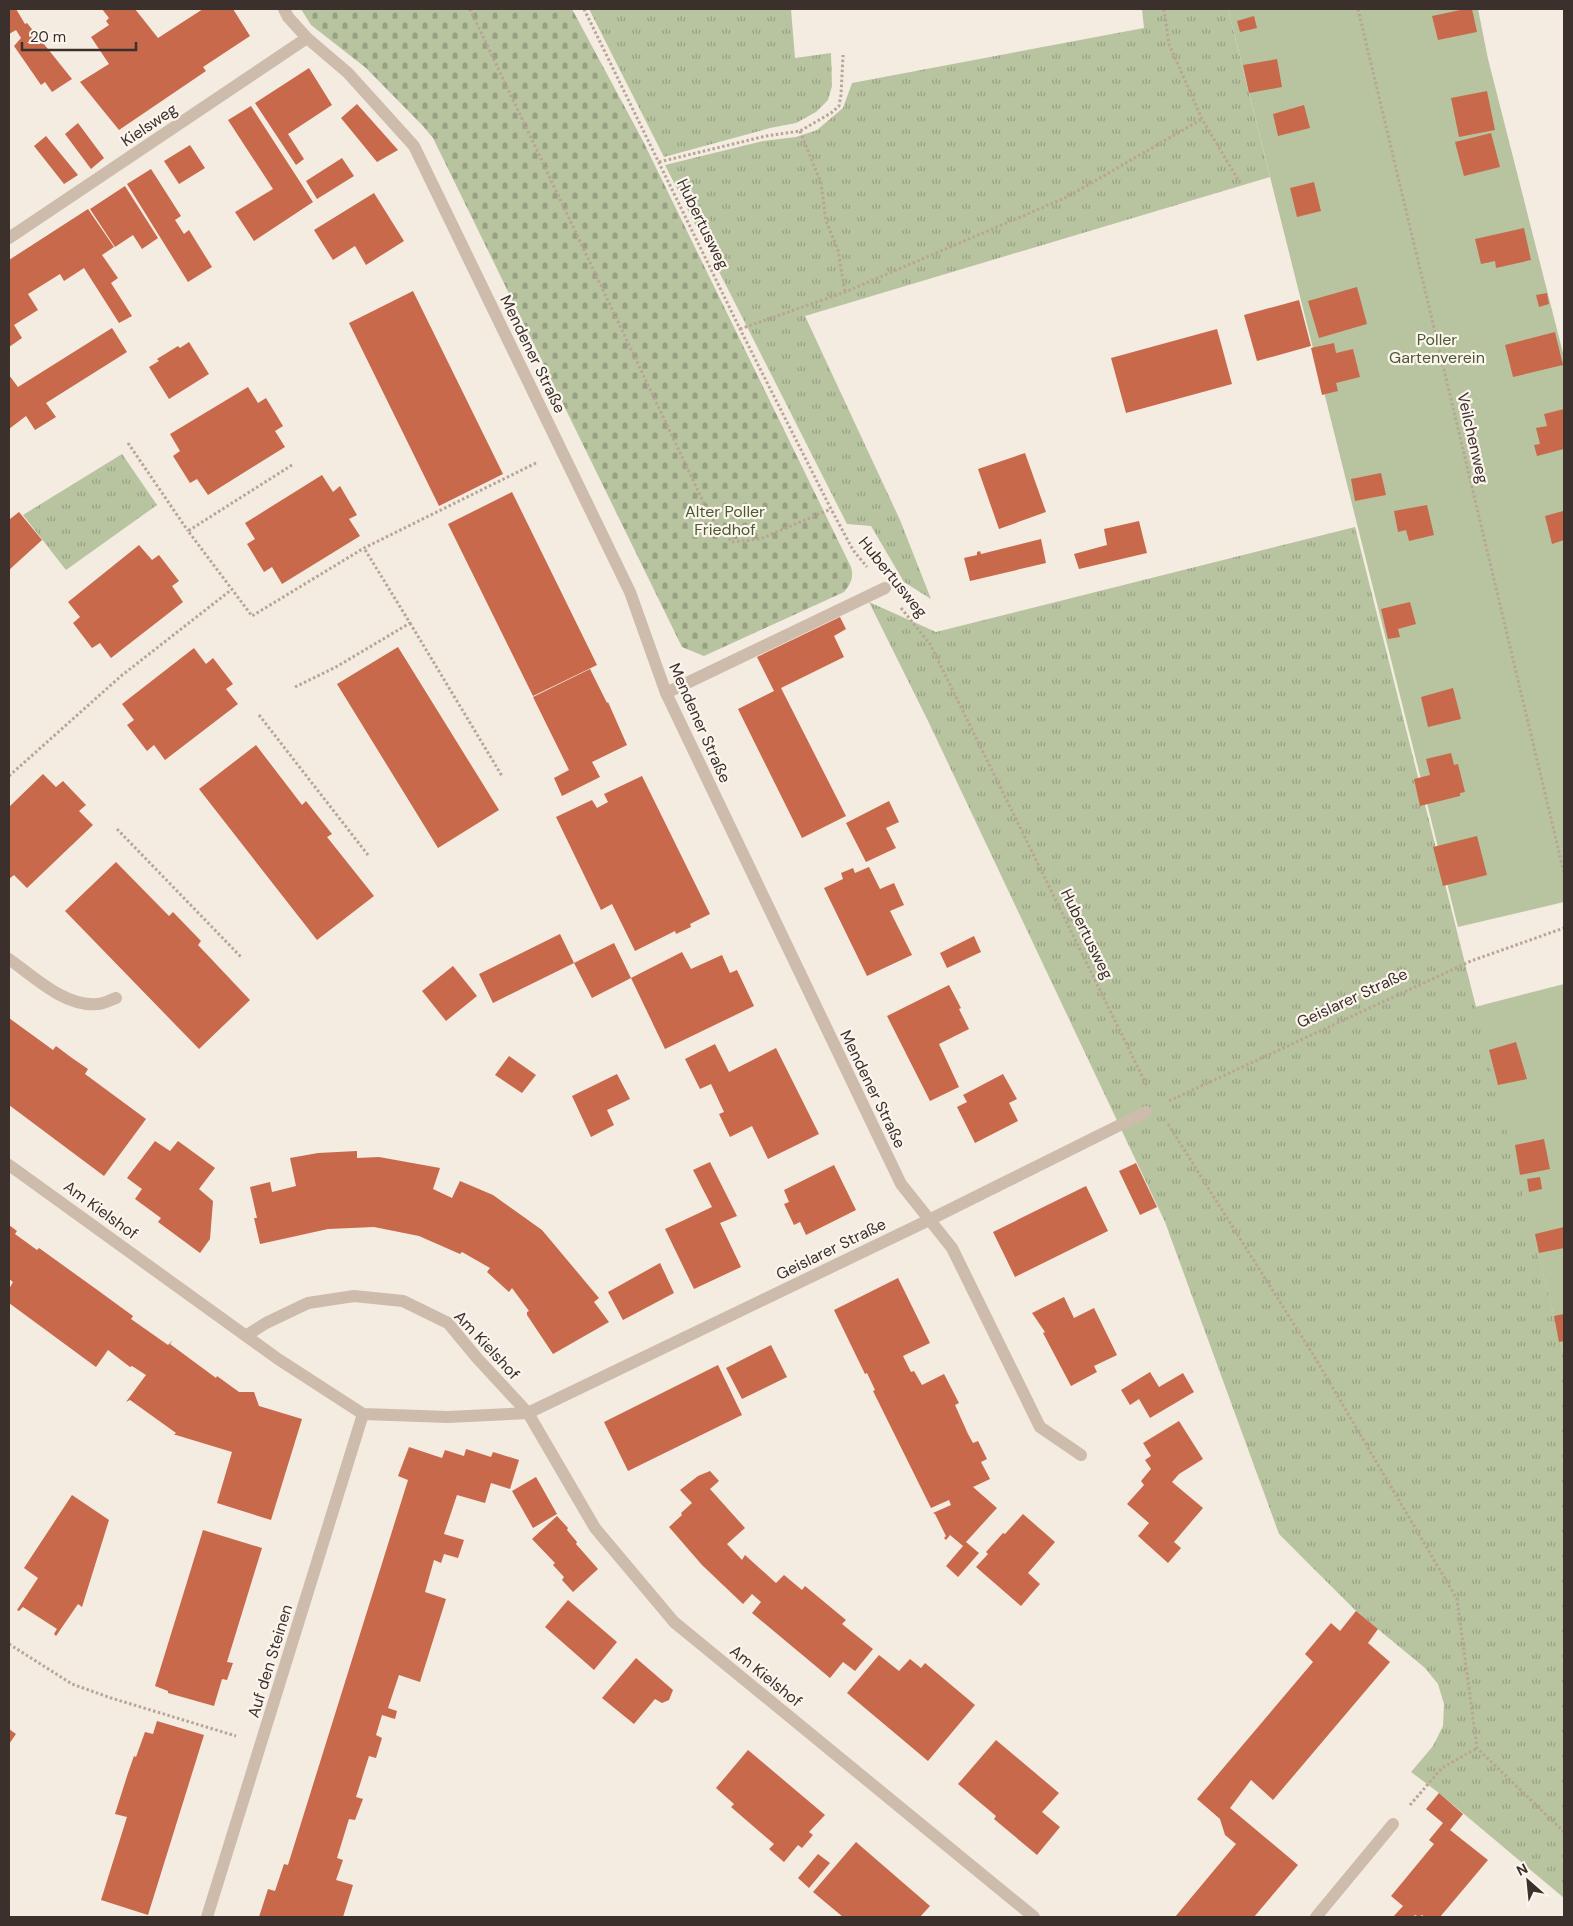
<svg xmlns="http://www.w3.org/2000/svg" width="1573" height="1926" font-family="'DM Sans',sans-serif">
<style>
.grass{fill:url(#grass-tufts)}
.cemetery{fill:url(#cemetery-stones)}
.garden{fill:#b8c4a0}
.building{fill:#c8694b}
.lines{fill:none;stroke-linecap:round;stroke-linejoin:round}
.path{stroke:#b9a596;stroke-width:3;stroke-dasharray:2.5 2.5;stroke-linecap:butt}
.lane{stroke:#cdbbac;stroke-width:12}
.street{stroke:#cdbbac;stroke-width:12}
.labels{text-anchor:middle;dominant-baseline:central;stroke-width:4.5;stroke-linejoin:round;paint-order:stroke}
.street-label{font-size:16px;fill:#3b302b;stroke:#fbf5ee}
.park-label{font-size:16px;fill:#4a5a2e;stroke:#fbf5ee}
</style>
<defs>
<pattern id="grass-tufts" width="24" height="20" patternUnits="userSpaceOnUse" patternTransform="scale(1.25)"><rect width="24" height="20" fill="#b8c4a0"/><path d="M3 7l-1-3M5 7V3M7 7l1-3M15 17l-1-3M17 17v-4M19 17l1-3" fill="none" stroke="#97a083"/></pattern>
<pattern id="cemetery-stones" width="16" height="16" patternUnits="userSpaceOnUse" patternTransform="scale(1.25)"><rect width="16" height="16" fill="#b8c4a0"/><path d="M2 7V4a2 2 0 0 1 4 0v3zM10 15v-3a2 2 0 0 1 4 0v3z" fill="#97a083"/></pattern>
</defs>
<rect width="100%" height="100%" fill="#f4ebe1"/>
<path class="grass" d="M589,9h202l4,49 36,-5 1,33 -4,14 -12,12 -20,11 -26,5 -106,29z
M1142,9h86l42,168 -465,139 95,204 31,79 -27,-17 -33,-56 -24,-2 -182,-359 98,-24 33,-4 21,-7 26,-22 9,-25 292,-55z
M122,454l35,51 -91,65 -43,-55z
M1355,527l209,829v542l-125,-105 -28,-21 22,-26 10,-20 1,-22 -6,-20 -13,-16 -69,-57 -77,-77 -114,-312 -236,-499 -60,-121 67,30z"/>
<path class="cemetery" d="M301,9h271l71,132 208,426c3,10 0,17 -7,25l-140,64 -22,-9 -249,-509 -10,-12 -57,-58 -55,-43z"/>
<path class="garden" d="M1228,9h250l10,50 76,298v545l-106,25z
M1564,984v372l-89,-349z"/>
<path class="building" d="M9,9h7l9,15 2,-1 45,56 -20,13 -7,-10 -4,3 -27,-39 7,-8 -5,-8 -7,4z
M102,9h33l23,29 45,-29h30l17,27 -47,31 3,4 -87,59 -39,-48 29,-18 -18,-27 18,-12 -3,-4 3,-3z
M1465,9h7l5,23 -39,8 -6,-24z
M1254,16l3,12 -17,4 -3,-11z
M1277,59l5,28 -33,6 -6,-28z
M309,68l23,37 -44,29 16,25 -8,6 -41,-62z
M1487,91l8,39 -36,7 -8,-39z
M357,104l41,46 -21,12 -36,-44z
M1304,105l6,23 -32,8 -5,-22z
M251,106l62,96 -59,39 -19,-29 38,-23 -45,-69z
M78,123l26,35 -13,11 -26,-35z
M1491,133l9,34 -36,9 -9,-34z
M46,136l32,39 -14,9 -30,-38z
M190,145l15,23 -26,16 -15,-23z
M342,158l12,18 -37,23 -11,-18z
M151,169l30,47 -6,4 9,14 5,-4 23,37 -24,15 -61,-98z
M1314,182l7,29 -24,6 -7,-29z
M125,186l33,52 -16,11 -9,-14 -18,12 -25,-38z
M374,193l30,48 -38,24 -11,-19 -22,14 -19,-30z
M88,209l26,38 -12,8 16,23 -7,5 21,33 -13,7 -35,-55 -20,13 -4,-7 -32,20 10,16 -24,15 8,13 -13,9v-87z
M1524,228l7,32 -35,8 -1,-7 -14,3 -6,-25z
M1357,287l10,37 -48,14 -11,-37z
M413,291l90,183 -64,32 -90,-183z
M1547,293l2,11 -10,3 -3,-12z
M1299,300l12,46 -54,15 -13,-46z
M112,328l15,24 -81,51 10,14 -21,13 -9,-14 -17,13v-54l9,12z
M1217,329l15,55 -106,29 -15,-55z
M1555,332l8,33 -50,12 -8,-32z
M189,342l20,32 -40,25 -20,-32 10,-6 -2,-2 21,-13 2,2z
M1334,343l2,10 17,-4 7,28 -24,6 2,8 -16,4 -11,-47z
M248,387l10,16 8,-5 17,28 -8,5 10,16 -77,48 -11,-16 -7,4 -17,-27 7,-5 -10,-17z
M1564,409v40l-27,7 -3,-11 6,-1 -4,-16 11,-2 -3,-12z
M1025,453l21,59 -47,17 -21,-60z
M1381,473l5,22 -31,6 -4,-22z
M322,475l11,17 7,-6 17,29 -8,4 11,17 -78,48 -10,-17 -8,5 -17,-28 8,-5 -10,-16z
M512,492l85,173 -64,31 -85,-172z
M1427,505l7,30 -25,6 -3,-11 -8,2 -4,-21z
M1563,511l1,29 -12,4 -7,-28z
M19,512l23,28 -33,30v-52l1,1z
M1139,521l8,32 -68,16 -5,-15 33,-9 -3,-16z
M1041,539l5,24 -76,18 -6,-23 13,-3v-3l3,-1 1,3z
M139,545l13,15 7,-5 20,26 -7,5 11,16 -72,56 -11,-15 -8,5 -19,-25 7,-6 -12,-15z
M1410,602l6,22 -18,5 2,8 -12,2 -7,-30z
M840,617l6,12 -12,7 10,21 -63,31 65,128 -44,22 -64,-129 36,-18 -17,-34z
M398,647l101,163 -61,38 -101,-164z
M194,648l12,16 7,-6 20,26 -7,5 12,15 -73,56 -11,-15 -7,6 -20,-26 7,-5 -12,-16z
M590,669l17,34 1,-1 19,43 -35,17 8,15 -38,19 -8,-18 15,-8 -36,-73z
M1453,688l8,31 -33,8 -7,-30z
M256,745l46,60 4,-4 26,33 -5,3 47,59 -57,44 -118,-151z
M1451,753l3,12 4,-1 7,28 -5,1v3l-40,10 -6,-27 16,-4 -4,-16z
M43,774l13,13 7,-6 23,24 -7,6 14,14 -66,63 -13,-13 -5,4v-72z
M642,776l68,138 -20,10 1,3 -15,7 -1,-3 -40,20 -23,-47 -11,6 -45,-93 36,-17 5,8 11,-6 -4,-8z
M889,801l10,21 -13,6 10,20 -30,14 -20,-39z
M1477,836l10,39 -44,11 -10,-39z
M116,862l53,54 4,-4 28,29 -3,4 52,55 -51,49 -134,-138z
M869,867l11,22 14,-6 10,22 -14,6 22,44 -45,21 -43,-88 19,-9 -2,-6 12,-5 2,5z
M560,934l14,29 40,-20 17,35 51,-26 9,17 31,-14 8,18 7,-3 17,36 -89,43 -34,-71 -39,20 -18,-35 -81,40 -14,-29z
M974,936l7,16 -34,16 -7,-15z
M453,966l24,30 -31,25 -24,-30z
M949,985l12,23 -2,1 10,20 -30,15 20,43 -29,14 -43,-85z
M9,1018l44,32 3,-4 16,12 16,11 -3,5 61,45 -42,57 -95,-71z
M1516,1042l11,37 -29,6 -9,-35z
M715,1044l14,28 47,-24 43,86 -51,25 -16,-33 -22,11 -11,-23 5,-2 -13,-28 -11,5 -15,-30z
M509,1056l27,19 -14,18 -27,-18z
M617,1074l13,25 -23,11 7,15 -23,12 -19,-41z
M1003,1074l14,25 -8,4 9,18 -43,22 -18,-36 10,-5 -4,-7z
M1544,1139l6,30 -30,6 -5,-30z
M155,1141l15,10 8,-10 37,27 -16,21 14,12 -3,38 -10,14 -42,-31 3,-4 -26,-19 7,-10 -15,-11z
M357,1151v7l22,-1 61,11 -7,21 19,9 8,-17 33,14 49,35 57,68 -5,4 15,20 -56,32 -26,-39v-3l2,-1 -17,-23 -3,4 -22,-20 3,-4 -28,-16 -2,2 -41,-18 -45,-9 -46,2 -68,15 -6,-26h3l-7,-31 20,-5 2,10 24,-6 -6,-28 28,-5z
M710,1162l27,54 -17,7 21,44 -47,22 -29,-60 47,-22 -19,-37z
M1136,1163l21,44 -17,8 -21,-44z
M834,1165l22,45 -50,25 -6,-13 -6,3 -10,-21 5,-2 -5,-12z
M1540,1177l2,12 -13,3 -2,-13z
M1086,1186l22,45 -93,46 -22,-45z
M9,1225l8,6 -2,3 22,16 2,-2 57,41 37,27 -2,3 37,26 5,-5 -3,4 46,34 1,-2 22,16h15l5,14 43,13 -31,101 -54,-17 15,-51 -56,-17h-2l2,-2 -46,-33 -4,2 20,-27 -14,-9 -2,1 -22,-17 -12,17 -87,-64v-14l4,-7 -4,-3z
M1564,1227v21l-25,5 -4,-19z
M660,1263l14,30 -51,27 -15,-28z
M898,1278l32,65 -27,13 8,16 3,-1 8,14 22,-11 15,29 -4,2 13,29 5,9 5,-2 9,18 -6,3 9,17 -17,8 24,21 -31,34 13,11 -21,24 -12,-11 17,-20 -13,-11 -4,5 -2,-2 2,-2 -11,-22 -2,-1 18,-8 -2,-5 -18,8 -58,-117 2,-1 -8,-17 -2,1 -31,-64z
M1064,1297l10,21 20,-10 23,47 -23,11 3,6 -26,14 -28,-53 2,-1 -13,-19z
M1564,1314v27l-5,1 -5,-26z
M771,1345l16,32 -45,22 -16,-31z
M718,1365l24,50 -114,56 -24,-49z
M1150,1372l9,15 24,-14 11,19 -44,26 -11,-19 -9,6 -9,-15z
M1179,1421l24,38 -24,15 -7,8 31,26 -29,34 7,6 -13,15 -30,-27 11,-13 -22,-19 17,-19 -3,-4 10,-12 -6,-9 6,-4 -8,-13z
M409,1447l33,11 3,-8 19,6 2,-7 25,8 2,-5 26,8 -9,29 -19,-6 -6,20 -28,-8 -13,39 20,6 -6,18 -14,-4 -3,9 -7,-3 -9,32 21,7 -26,83 -21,-7 -11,33 9,3 -2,8 -13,-4 -6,20 6,3 -6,20 -7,-2 -13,41 7,2 -8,21 -6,-1 -12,39 6,2 -7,20 17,5 -10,32h-84l9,-28 7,2 9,-27 4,1 120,-385 -10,-4z
M710,1471l9,10 -9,8 35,39 -18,16 15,16 3,-5 31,28 8,-8 18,15 3,-4 41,34 -4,4 31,25 -18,22 -12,-9 -13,16 -78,-65 9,-11 -9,-8 -9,10 -41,-39 -33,-38 13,-12 -1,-2 11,-10 -12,-13 18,-14z
M536,1477l21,37 -24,14 -21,-37z
M72,1495l37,25 -27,87 -4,-3 -22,32 -2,-2 3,-5 -34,-22 -4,4 -2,-1 21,-32 -14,-10z
M1023,1514l32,28 -27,31 12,11 -19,22 -45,-39 12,-13 -2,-2 17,-19 2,1z
M557,1516l11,12 -1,2 10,12 -1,2 22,25 -25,23 -11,-12 2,-3 -11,-12 2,-2 -23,-24z
M203,1530l59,18 -35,114 6,1 -6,17 -5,-1 -8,27 -46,-13v-2l-13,-5z
M568,1600l49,42 -23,28 -49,-43z
M1356,1611l22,18 -10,14 22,19 -117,138 -22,-20 -21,28 68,57 -44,52h-79l61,-73 -11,-9 -5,-16 -23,-20 116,-137 -8,-8 26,-31 9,8z
M879,1655l20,16 11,-12 11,9 4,-5 50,42 -47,56 -81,-68z
M636,1658l37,32 -4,10 -7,3 -7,-4 -21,25 -32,-26z
M157,1721l47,14 -56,180 -47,-15 26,-83 -12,-3 13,-41 6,-17 2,1 9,-25 8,2z
M9,1729l7,5 -7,10z
M996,1740l63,53 -17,19 18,15 -23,28 -43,-36 2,-3 -38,-32z
M748,1750l77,65 -16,17 4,3 -11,13 -4,-3 -14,17 -15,-13 5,-5 -43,-37 3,-3 -18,-16z
M1439,1793l24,21 -13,16 38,30 -48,57h-15l-3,-2 -3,2 -4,-2 -2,2h-20l10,-11 -12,-10 43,-52 -5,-4 14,-17 -17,-14z
M856,1842l74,64 -10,11h-77l-30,-25z
M818,1854l12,9 -21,25 -11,-10z"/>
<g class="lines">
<path class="path" d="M470,9l240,507 22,26 28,-3 71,-30
M584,9l156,320 91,180 22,41 14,17
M1164,9l5,35 33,75 38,64
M1358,9l206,864
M800,131l21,52 5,38 12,29 7,42
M659,162l107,-26 34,-5 31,-18 8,-7 2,-11 2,-40
M740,329l105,-37 222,-95 135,-78
M128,443l60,88
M292,465l-104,66 64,85 112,-68 174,-86
M901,608l29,36 217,442
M410,623l92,153
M295,687l41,-20 74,-44 -46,-75
M259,715l109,140
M9,776l112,-100 110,-86
M117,829l124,128
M1169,1101l302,-140 93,-33
M1168,1124l149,237 140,238 20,149 87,84
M9,1644l63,40 39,14 125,38
M1410,1805l32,-37 35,-20"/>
<path class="lane" d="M666,693l219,-105
M9,959c25,18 56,48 88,45 7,0 13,-4 19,-6"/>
<path class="street" d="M284,9l4,8 19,21 41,35 66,73 216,446 36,101 235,491 51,64 88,179 41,28
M9,238l298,-200
M9,1165l269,194 85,55 85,3 80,-4 401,-193 217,-108
M247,1335l19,-12 42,-20 46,-7 49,5 45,22 29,35 51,55 67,115 79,94 360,295
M207,1917l156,-503
M1316,1917l77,-93"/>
</g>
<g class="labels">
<g class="street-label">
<text transform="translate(149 125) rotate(-34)">Kielsweg</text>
<text transform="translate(703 224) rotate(64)">Hubertusweg</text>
<text transform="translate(533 354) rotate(64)">Mendener Straße</text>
<text transform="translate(1473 438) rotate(77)">Veilchenweg</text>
<text transform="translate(893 577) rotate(51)">Hubertusweg</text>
<text transform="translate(700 723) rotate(66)">Mendener Straße</text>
<text transform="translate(1087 934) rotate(64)">Hubertusweg</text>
<text transform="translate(1352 998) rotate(-25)">Geislarer Straße</text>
<text transform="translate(873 1089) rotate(64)">Mendener Straße</text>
<text transform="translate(101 1210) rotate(36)">Am Kielshof</text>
<text transform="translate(831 1249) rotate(-26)">Geislarer Straße</text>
<text transform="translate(487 1345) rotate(47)">Am Kielshof</text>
<text transform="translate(270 1661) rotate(-73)">Auf den Steinen</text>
<text transform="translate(766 1676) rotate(39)">Am Kielshof</text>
</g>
<g class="park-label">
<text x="1437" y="339">Poller<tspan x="1437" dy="18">Gartenverein</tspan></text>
<text x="725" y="511">Alter Poller<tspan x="725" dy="18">Friedhof</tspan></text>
</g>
</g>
<rect width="1573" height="1926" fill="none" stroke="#3b302b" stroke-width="20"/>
<g transform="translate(1528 1881) rotate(333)" stroke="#fbf5ee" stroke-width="4" paint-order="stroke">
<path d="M0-4L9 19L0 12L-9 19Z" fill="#3b302b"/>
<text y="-8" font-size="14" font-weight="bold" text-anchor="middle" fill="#3b302b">N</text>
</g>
<path d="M22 42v8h114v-8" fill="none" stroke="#3b302b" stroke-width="2.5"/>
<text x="30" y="42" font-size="15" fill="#3b302b" stroke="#fbf5ee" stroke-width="4" paint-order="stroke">20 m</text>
</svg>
